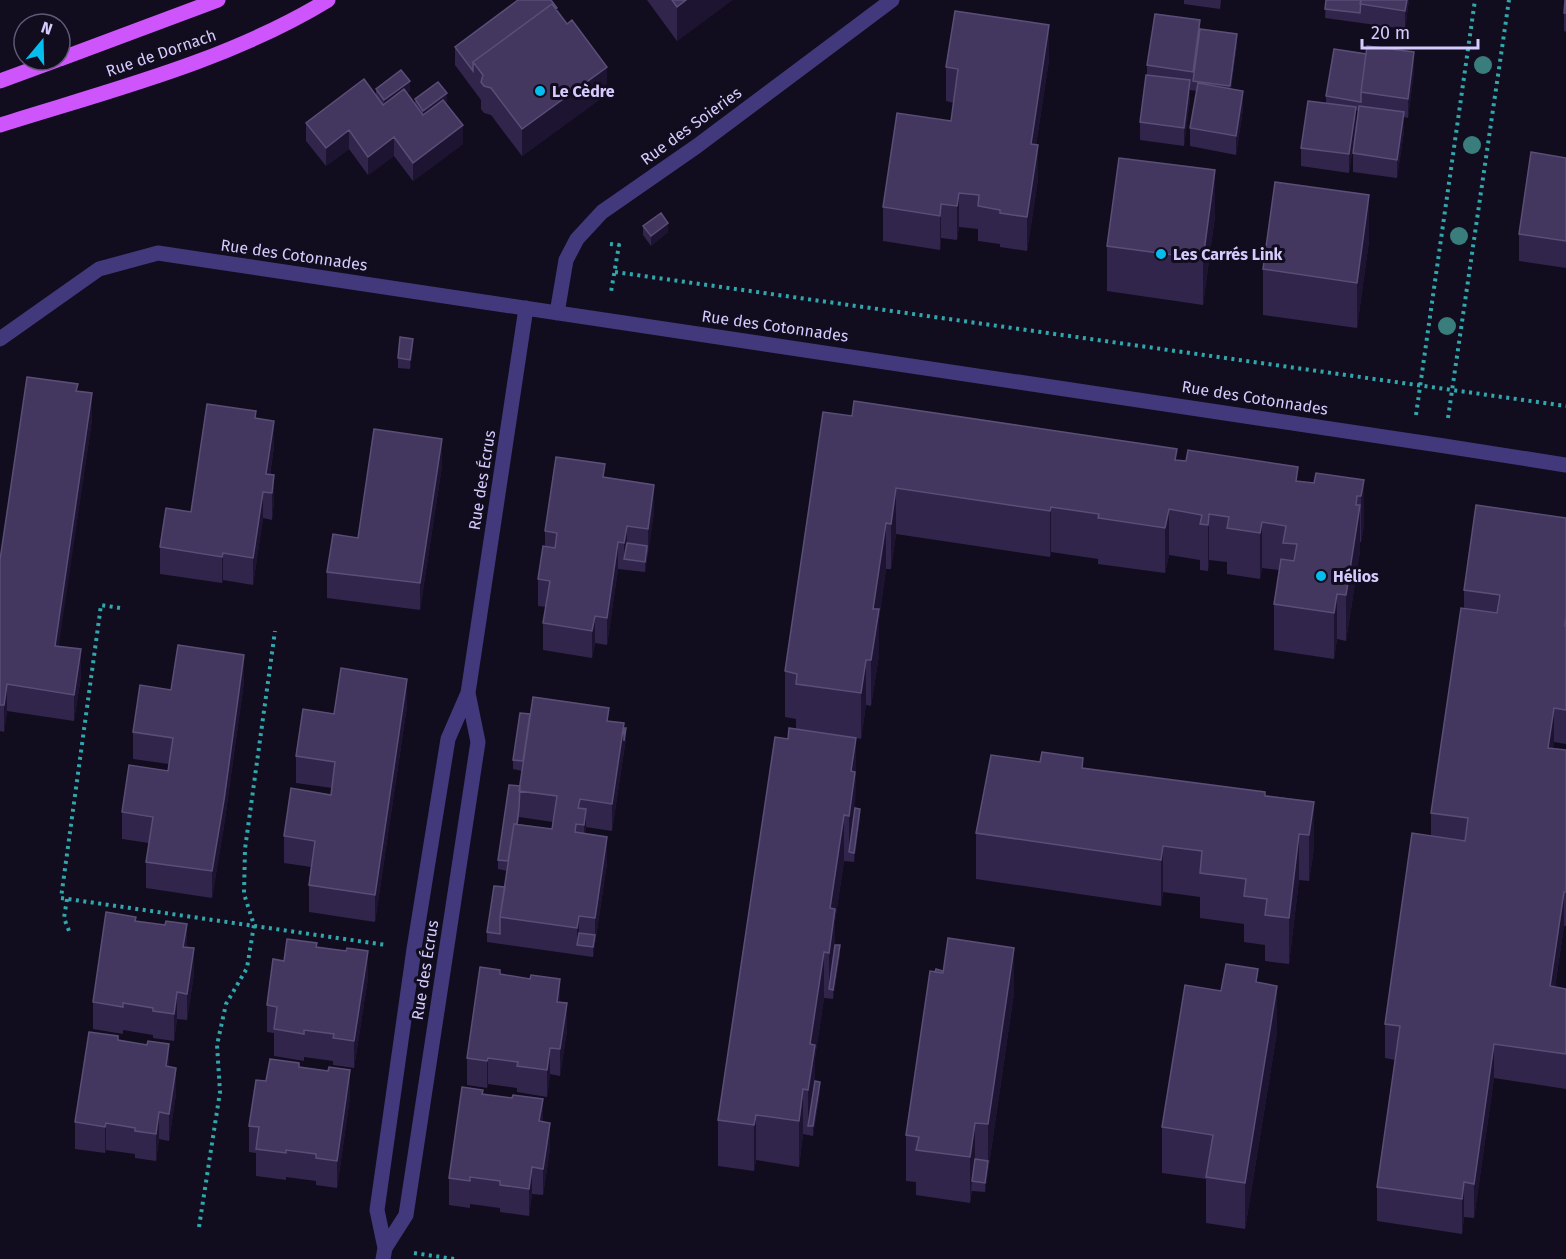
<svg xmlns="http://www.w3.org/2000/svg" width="1566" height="1259" font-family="'Fira Sans',sans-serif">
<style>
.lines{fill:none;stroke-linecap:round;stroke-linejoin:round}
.path{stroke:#30a7ac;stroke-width:4;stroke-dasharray:3 4.5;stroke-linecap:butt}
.minor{stroke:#42397c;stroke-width:15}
.major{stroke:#ce55fb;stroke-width:15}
.tree{fill:#397e7c}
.wall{fill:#31254b;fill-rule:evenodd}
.shaded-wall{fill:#1d1431}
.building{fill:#43375f;stroke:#5a4e78;stroke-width:1.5}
.poi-dot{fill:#06beee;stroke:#110d1e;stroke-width:2}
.labels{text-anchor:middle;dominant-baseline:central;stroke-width:6;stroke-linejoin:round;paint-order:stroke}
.street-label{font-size:16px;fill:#d6cbfe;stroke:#110d1e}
.poi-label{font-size:16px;font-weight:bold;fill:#d6cbfe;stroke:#110d1e;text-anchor:start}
</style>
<rect width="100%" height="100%" fill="#110d1e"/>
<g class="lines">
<path class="path" d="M610,244l9,1 -8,47
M615,272l951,134
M1416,415l59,-415
M1448,418l61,-418
M120,608l-19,-3 -40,293 325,47
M67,899l-3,19 5,13
M199,1227l21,-135 -3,-47 9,-41 21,-36 7,-43 -10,-31 1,-45 30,-218
M414,1253l40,6"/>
<path class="minor" d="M557,313l9,-53 11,-21 25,-27 95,-66 195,-146
M0,339l99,-70 59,-16c469,70 939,138 1408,212
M385,1248l21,-33 72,-473 -10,-49
M383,1259l2,-11 -8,-38 37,-261 34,-210 20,-46 58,-385"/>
<path class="major" d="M60,59l158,-59
M0,81l57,-21
M0,125c111,-35 228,-64 328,-125"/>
</g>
<g class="tree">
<circle cx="1483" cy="65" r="9"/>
<circle cx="1472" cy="145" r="9"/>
<circle cx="1459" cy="236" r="9"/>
<circle cx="1447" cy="326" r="9"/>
</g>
<path class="wall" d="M647,0h85l-55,41z
M1184,0h37l-1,9 -36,-5z
M1326,0h83l-4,29 -80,-11z
M1566,0v32l-2,-1v-18z
M557,11l50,83 -85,62 -31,-41 -7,-2 -3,-4v-9l-26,-35v-18z
M1200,29l37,15 -6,45 12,20 -7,46 -46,-9v-18l7,-37 -7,-1v9l-6,47 -44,-6v-18l7,-47v-10z
M1049,60l-13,85 2,34 -11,72 -27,-4v-3l-22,-3v-12l-19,-2 -2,13 -16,-2 -1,12 -57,-9v-34l68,-86 3,-18 -8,-2v-34z
M1414,71l-6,47 -4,-1v14l-7,47 -44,-6v-19l6,-42 -3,-1v16l-7,47 -48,-7v-18l25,-45v-7z
M376,89l34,2 -3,2 8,11v-5l32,3 -1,1 17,41 -50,37 -19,-25 -26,19 -19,-26 -23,17 -20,-25v-18l70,-28z
M1566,158v110l-47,-7v-27z
M1215,216l-12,89 -96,-14v-45z
M643,226l25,6 -17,14 -8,-11z
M1369,241l-12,87 -94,-13v-46z
M413,348l-3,21 -12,-1v-10z
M78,391l14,29 -34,226 23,30 -7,45 -67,-10 -3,21 -4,-1v-171z
M852,416l325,44 121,21 16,2 50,-3v46l-3,16h-1v9l-14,90 -9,-2 -3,20 -60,-9v-46l5,-34 -17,-2 -2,11 -33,-5v-12l-18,-2 -1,11 -8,-1v-10l-31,-5 -4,18 -67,-9v-5l-47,-7 -1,5 -154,-23 -5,35h-5l-7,50v36l-8,51 -5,-1 -5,34 -5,-1 -1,70 5,10 -6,44 -10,-1 -9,60v24l5,9 -7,45 -9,-1 -9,60v23l5,10 -7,45 -10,-2 -4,33 -43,-7 -2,11 -36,-5v-46l70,-381 8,-10v-10l-11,-2v-46z
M256,418l18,29 -4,28 4,27 -2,18 -9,-2 -10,67 -30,-5 -1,3 -62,-9v-27l31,-35z
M442,466l-22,144 -93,-12v-26l31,-34z
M605,478l49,34 -9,60 -27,-3 -11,76 -12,-2 -3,15 -49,-8v-27l3,-16 -8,-1v-27l7,-33v-15z
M1566,518v226l-12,-2 -1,6 13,2v176h-2l-9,61 11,2v100l-72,-11 -20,140 -10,-1 -2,17 -85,-13v-34l18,-127 -10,-2v-34l46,-188v-23l33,-205v-18z
M244,682l-20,144 -12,72 -66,-10v-26l3,-19 -27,-4v-27l46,-41 1,-7 -36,-5v-27l38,-42z
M407,706l-32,216 -66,-10v-27l2,-18 -27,-4v-27l47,-41 1,-7 -36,-5v-27l38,-42z
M609,721l15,7 2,10 -14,93 -26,-4v7l21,29 -14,94 -106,-15v-10l18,-45 2,-16 -9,-2v-9l22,-74 2,-15 -9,-2v-9zM519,817l34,5 -1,7 -34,-5z
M1083,768l231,34v46l-5,33 -10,-1 -10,84 -24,-3v-16l-21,-3v-18l-44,-6v-21l-37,-5 -2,14 -185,-27v-46z
M136,921l51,26 7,27 -7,46 -10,-1 -3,22 -21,-3v-3l-30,-5v4l-30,-5v-27z
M317,947l51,31 -14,90 -21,-3v-4l-29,-4v4l-30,-5v-23l-7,-1v-27l17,-44z
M500,975l60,27 7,28 -7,46 -10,-2 -3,23 -30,-5v-4l-29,-4 -1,4 -20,-3v-27z
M1258,983l19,49 -32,197 -39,-6v-44l-44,-6v-46l59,-136z
M1014,993l-29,199 -13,-1v-2l-2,14 -54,-8v-13l-10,-1v-46z
M118,1040l51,27 7,27 -7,47 -10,-2 -3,22 -21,-3v-4l-29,-4 -1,3 -30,-4v-27z
M299,1067l51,30 -13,91 -21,-3v-4l-30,-4v3l-30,-4v-23l-7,-1v-26l17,-45z
M483,1094l60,28 7,27 -7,46 -11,-1 -3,22 -29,-4v-4l-30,-4v4l-21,-3v-27z"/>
<path class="shaded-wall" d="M686,0h46l-55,41v-34z
M1407,0h2l-4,29v-18z
M1200,20v19l-7,42v-9z
M1049,25v35l-18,118v-34z
M1237,34v10l-7,51v-9z
M1414,52v19l-6,47v-19z
M607,67v27l-85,62v-27z
M1190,80v19l-6,47v-18z
M410,81v10l-26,18v-9z
M1243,91v18l-7,46v-19z
M447,93v9l-24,18v-9z
M1356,107v19l-7,47v-19z
M1404,112v19l-7,47v-18z
M463,125v19l-50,37v-18z
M349,130v19l-23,17v-18z
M394,137v19l-26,19v-18z
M1038,145v34l-11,72v-34z
M1215,170v46l-12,89v-46z
M959,193v34l-2,13v-34z
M1369,195v46l-12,87v-45z
M941,204v34l-1,12v-34z
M668,223v9l-17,14v-10z
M413,339v9l-3,21v-9z
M92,393v27l-37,252v-26z
M274,421v26l-7,45 -1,-18z
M442,439v27l-22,144v-27z
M274,475v27l-2,18v-27z
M1364,480v46l-3,16v-46z
M654,485v27l-6,44v-27z
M896,488v46l-5,35v-45z
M263,492v26l-10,67v-27z
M1357,496v24l3,-15v46l-14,90v-46z
M1051,507v45l-1,5v-46z
M1169,509v46l-4,18v-45z
M1209,514v46l-1,11v-46z
M1262,522v46l-2,11v-46z
M886,523v46l-7,50v36l-8,51v-46l2,-51z
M627,526v27l-3,6v11v-27z
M618,542v27l-11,76v-27z
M647,546v9l-2,17v-10z
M223,553v27l-1,3v-26z
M1337,594v45l-3,20v-46z
M595,616v27l-3,15v-27z
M81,649v27l-7,45v-26z
M244,655v27l-20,144 -12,72v-27z
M866,660v45l-5,34v-46z
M407,679v27l-32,216v-27z
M7,684v27l-3,21v-27z
M1554,708v34l-6,40v-34z
M624,723v18l2,-13v10l-14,93v-27z
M856,738l-1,80 -6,34v-36l2,-45z
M1314,802v46l-5,33v-46z
M586,809v27l-2,16v-27z
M860,809v9l-6,44v-9z
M844,815v46l-9,60v33l-6,35v-36l1,-45z
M1299,834v46l-10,84v-46z
M607,837v26l-14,94v-10l2,-12v-17z
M1163,846v46l-2,14v-46z
M1564,892v34l-14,94v-34z
M579,916v26l-2,3v-17z
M187,924v27l-4,-4z
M840,945v9l-7,45v-9z
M194,948v26l-7,46v-26z
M1014,948v45l-29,199v-9l3,-22v-37z
M368,951v27l-14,90v-27z
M824,952v46l-9,60v33l-7,35v-36l2,-46z
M560,979v27l-3,-4z
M1277,986v46l-32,197v-46z
M177,992v27l-3,22v-27z
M567,1003v27l-7,46v-27z
M169,1044v27l-3,-5z
M1494,1044v34l-20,140v-34z
M550,1048v26l-3,23v-27z
M488,1058v26l-1,4v-27z
M176,1068v26l-7,47v-27z
M350,1070v27l-13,91v-27z
M820,1082v9l-7,45v-10z
M803,1089v45l-4,33v-46z
M543,1099v27l-4,-5z
M159,1112v27l-3,22v-27z
M756,1115v45l-2,11v-46z
M106,1123v27l-1,3v-26z
M550,1123v26l-7,46v-26z
M975,1123v45l-3,13 -2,22v-46z
M532,1167v27l-3,22v-27z
M1464,1182v35l-2,17v-35z"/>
<path class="building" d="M518,0h33l6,8 -1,1 -4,-5 -79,58v9l-18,-24z
M672,0h14l-9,7z
M1326,0h35l-1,13 -35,-4z
M1361,0h46l-2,11 -45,-7z
M1565,0h1v13h-2z
M552,4l15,20 5,-4 35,47 -85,62 -31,-41 -7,-2 -3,-4 2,-7 -10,-13z
M955,11l94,14 -18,119 7,1 -11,72 -27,-4v-3l-22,-4 1,-11 -20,-2 -2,13 -16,-2 -1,12 -57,-9 14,-94 54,8 7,-52 -12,-2z
M1155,14l45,6 -7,52 -46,-7z
M1200,29l37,5 -7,52 -37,-5z
M1367,46l47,6 -6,47 -47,-7z
M1334,49l32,5 -5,38v10l-35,-6z
M401,70l9,11 -26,19 -8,-11z
M1146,75l44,5 -6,48 -44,-6z
M364,79l19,26 21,-16 19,26 20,-15 20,25 -50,38 -19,-26 -26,20 -19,-27 -23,18 -20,-25z
M438,82l9,11 -24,18 -8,-12z
M1198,83l45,8 -7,45 -46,-8z
M1308,101l48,6 -7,47 -48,-6z
M1359,106l45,6 -7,48 -44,-7z
M1531,152l35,6v83l-47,-7z
M1119,158l96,12 -12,89 -96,-13z
M1275,182l94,13 -12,88 -94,-14z
M661,213l7,10 -17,13 -8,-10z
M400,337l13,2 -3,21 -12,-2z
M27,377l51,7 -2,7 16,2 -37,253 26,3 -7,46 -67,-11 -3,21h-4v-145z
M854,401l323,48 -2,11 11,1 2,-11 110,17 -2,14 18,2 2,-10 48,7 -3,16h-4l-1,9h4l-14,90 -9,-1 -3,19 -60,-9 7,-45 13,2 3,-17 -14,-1 3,-17 -24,-4 -2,11 -33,-5 2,-11 -20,-3 -1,11 -8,-1 2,-9 -33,-6 -4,19 -67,-10 1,-4 -48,-7 -1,4 -154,-23 -5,36 -5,-1 -13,86h6l-8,51h-5l-5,33 -65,-9 1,-10 -12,-3 38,-259 29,4z
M207,404l49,7 -1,7 19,3 -8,53 8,1 -2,18 -9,-1 -10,66 -30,-5 -1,4 -62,-10 6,-39 25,4z
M374,429l68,10 -22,144 -93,-11 6,-38 25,4z
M556,457l49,7 -2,13 51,8 -6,44 -21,-3 -3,17 -6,-1 -11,76 -12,-2 -3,15 -49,-8 7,-42 -12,-2 5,-33 12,2 2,-15 -12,-2z
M1476,505l90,13v98l-1,10h1v84l-12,-2 -6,40 18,2v142h-2l-14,94 16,3v65l-72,-10 -20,140 -10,-2 -2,17 -85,-12 23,-161 -15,-2 27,-191 53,8 3,-23 -37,-5 30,-205 36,5 3,-18 -36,-5z
M627,543l20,3 -2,16 -21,-3z
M178,645l66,10 -20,145 -12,71 -66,-9 7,-45 -31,-5 7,-47 39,6 5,-33 -40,-6 7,-47 31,5z
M341,668l66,11 -32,216 -66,-10 6,-44 -31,-5 7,-48 40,7 4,-33 -39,-6 7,-47 31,5z
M533,697l76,11 -2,13 17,2 -12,81 -32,-5 -2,9 8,1 -2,16 -8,-1 -1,8 32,5 -12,81 -16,-2 -2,12 -77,-11 14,-93 38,5 5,-33 -38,-5z
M520,713l10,1 -7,47 -10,-1z
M624,728h2l-2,13z
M789,728l67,10 -5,33 4,1 -6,44 -5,-1 -14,93 5,1 -6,44 -5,-1 -14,92 5,1 -7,45 -5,-1 -4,32 -43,-6 -2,10 -36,-5 57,-383 13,2z
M1042,752l41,6 -1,10 183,24v4l49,6 -5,33 -10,-1 -10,84 -24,-3 2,-16 -23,-3 2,-17 -46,-6 2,-22 -39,-5 -2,14 -185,-27 15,-78 49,7z
M509,785l11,1 -1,22 -2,16h-3l-6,37 -10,-1z
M855,808l5,1 -6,44 -5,-1z
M494,886l11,1 -5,30v17l-13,-2z
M106,912l30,5 -1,4 30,4 1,-4 21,3 -4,23 11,1 -7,46 -10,-2 -3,22 -21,-3v-3l-30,-5v4l-30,-5z
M579,933l16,2 -2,12 -16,-2z
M948,938l66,10 -26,176 -13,-1 -5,34 -54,-7 3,-13 -13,-2 24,-164 13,2z
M287,939l30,4 -1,4 30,4 1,-3 21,3 -14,90 -21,-3 1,-4 -30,-4v4l-30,-5 3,-22 -10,-2 6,-46 11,2z
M835,945h5l-7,45 -4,-1z
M1226,964l32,5 -2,13 21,4 -32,197 -39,-6 7,-42 -51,-8 23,-142 36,6z
M480,967l20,3v4l30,5 1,-4 29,4 -3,23 10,1 -7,46 -10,-1 -3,22 -30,-4 1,-4 -30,-4 -1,3 -20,-3z
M936,969l7,2v2l-8,-1z
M89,1032l29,4v4l29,5 1,-4 21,3 -3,22 10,2 -7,46 -10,-2 -3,22 -21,-3v-3l-29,-5 -1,4 -30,-5z
M270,1059l29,4v4l29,4 1,-4 21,3 -13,91 -21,-3v-4l-30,-4v3l-30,-4 3,-22 -10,-1 7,-46 10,1z
M815,1081l5,1 -7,44h-5z
M462,1087l21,3 -1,4 30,4 1,-3 30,4 -4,22 11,2 -7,46 -11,-2 -3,22 -29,-4v-4l-30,-4v4l-21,-3z
M975,1159l13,2 -3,22 -13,-2z"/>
<g class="poi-dot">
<circle cx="540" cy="91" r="6"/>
<circle cx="1161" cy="254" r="6"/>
<circle cx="1321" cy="576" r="6"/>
</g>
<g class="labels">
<g class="street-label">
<text transform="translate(161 53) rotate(-19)">Rue de Dornach</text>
<text transform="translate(691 126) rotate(-36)">Rue des Soieries</text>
<text transform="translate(294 255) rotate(8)">Rue des Cotonnades</text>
<text transform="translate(775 326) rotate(8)">Rue des Cotonnades</text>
<text transform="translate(1255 398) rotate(9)">Rue des Cotonnades</text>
<text transform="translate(482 480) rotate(-81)">Rue des Écrus</text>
<text transform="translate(425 970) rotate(-81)">Rue des Écrus</text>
</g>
<g class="poi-label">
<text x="552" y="91">Le Cèdre</text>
<text x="1173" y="254">Les Carrés Link</text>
<text x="1333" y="576">Hélios</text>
</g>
</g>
<g transform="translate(42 42) rotate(19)"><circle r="28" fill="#110d1e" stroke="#605978" stroke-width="1.5"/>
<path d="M0-4.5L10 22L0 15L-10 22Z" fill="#06beee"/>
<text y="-9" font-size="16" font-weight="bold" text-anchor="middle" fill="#d6cbfe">N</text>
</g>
<path d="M1362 39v9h116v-9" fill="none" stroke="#d6cbfe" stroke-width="3"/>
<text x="1371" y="39" font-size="18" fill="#d6cbfe" stroke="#110d1e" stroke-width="4.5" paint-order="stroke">20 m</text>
</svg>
